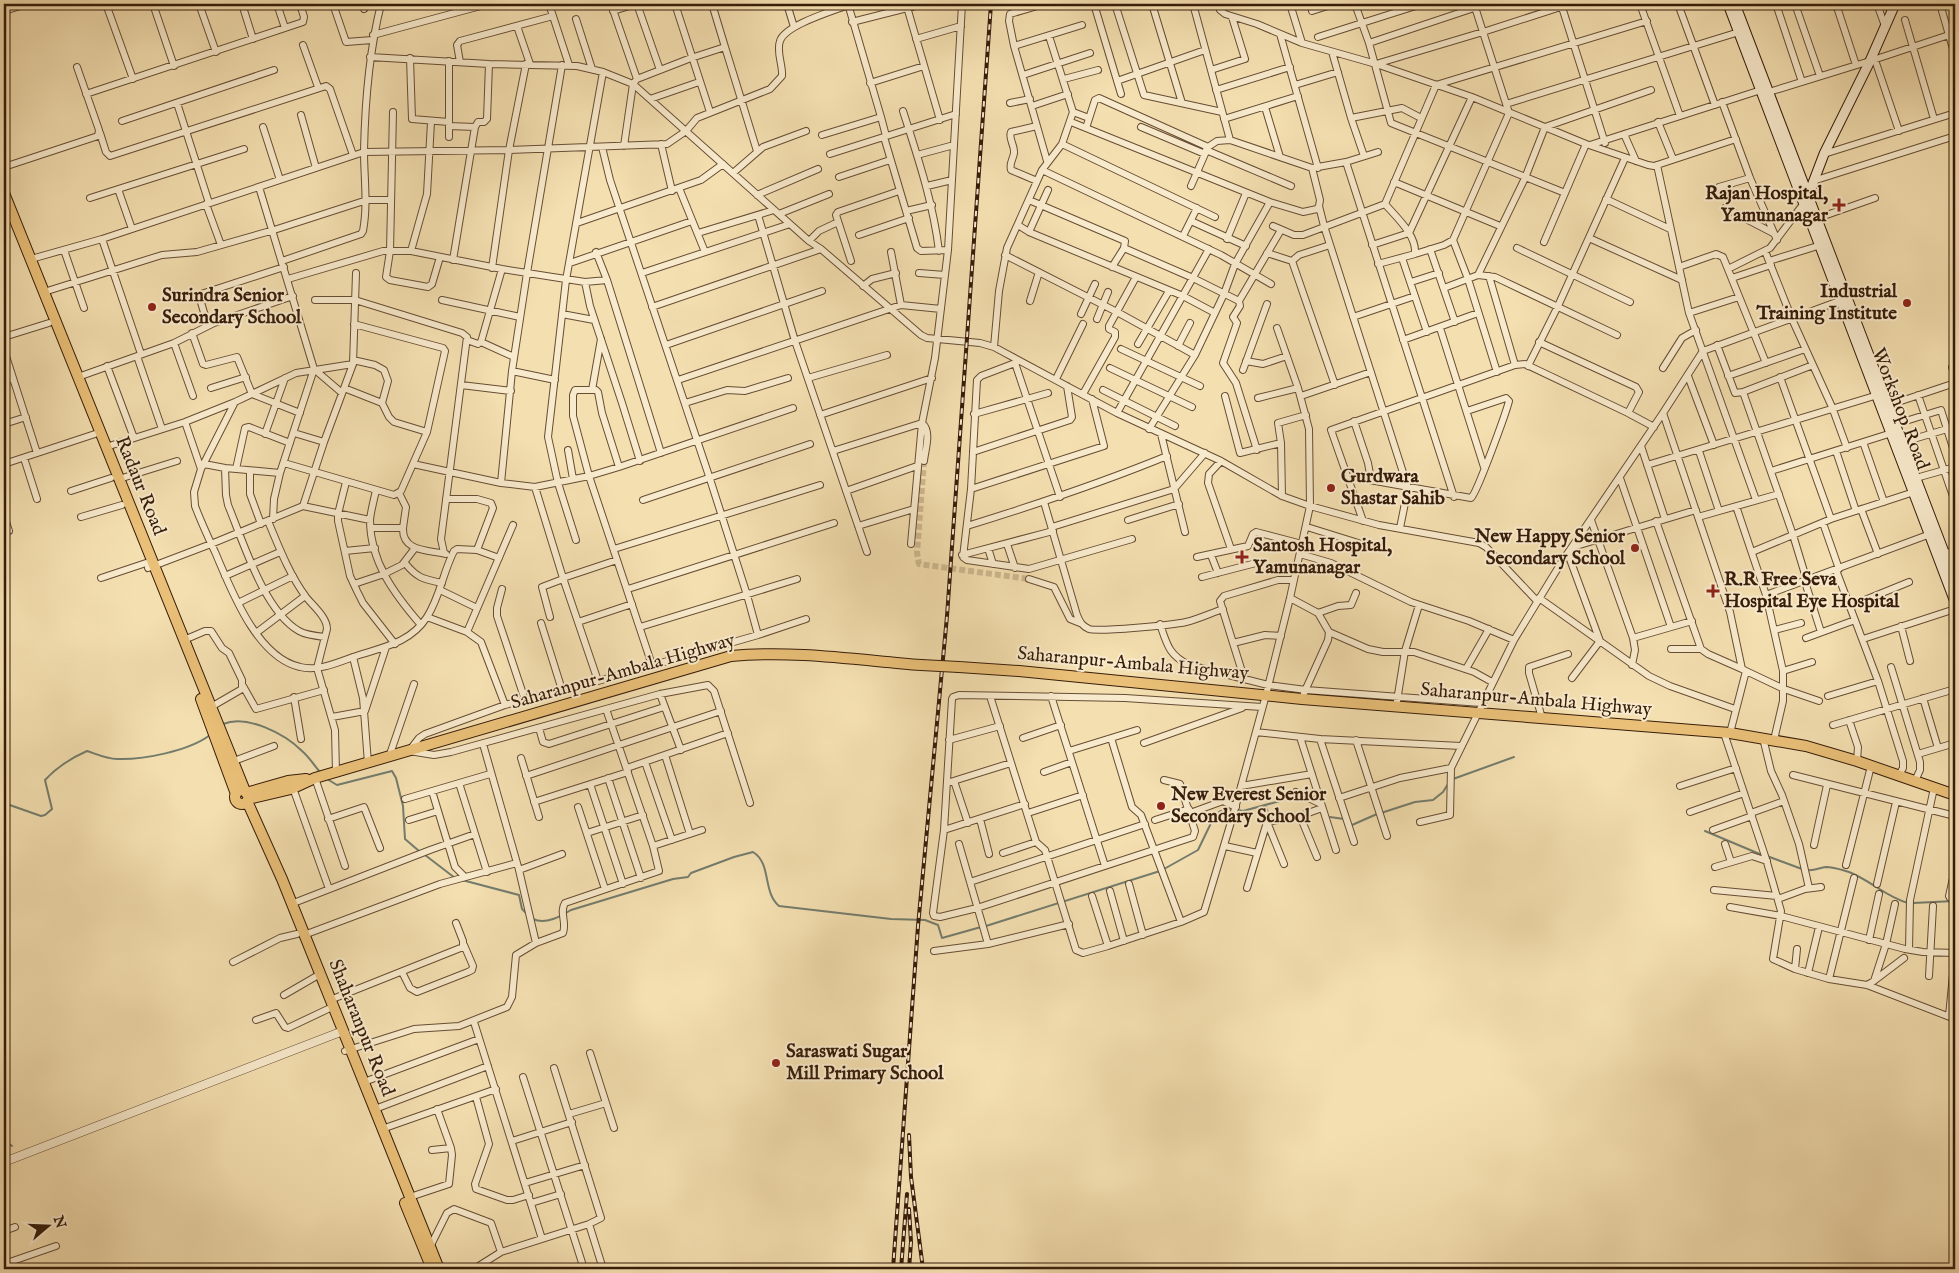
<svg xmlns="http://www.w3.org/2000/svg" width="1959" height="1273" font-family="'IM FELL English',serif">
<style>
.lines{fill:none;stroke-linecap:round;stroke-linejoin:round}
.stream{stroke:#737c6d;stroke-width:2}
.minor-tunnel{stroke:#ceb88f;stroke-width:6;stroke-dasharray:6 3;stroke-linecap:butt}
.minor-casing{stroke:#664d34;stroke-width:8}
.tertiary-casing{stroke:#664d34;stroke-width:9}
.secondary-casing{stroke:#361c0a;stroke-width:11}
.primary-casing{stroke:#361c0a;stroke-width:12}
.minor{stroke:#f8eacc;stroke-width:6}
.tertiary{stroke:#f8eacc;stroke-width:8}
.secondary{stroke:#f8eacc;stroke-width:9}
.primary{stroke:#eac078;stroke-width:10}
.rail-casing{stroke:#361c0a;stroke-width:4}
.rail{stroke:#f8eacc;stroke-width:2;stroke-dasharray:5.5;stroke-linecap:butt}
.primary-bridge-casing{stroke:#361c0a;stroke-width:12;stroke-linecap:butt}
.primary-bridge{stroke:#eac078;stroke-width:10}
.poi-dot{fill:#8f2418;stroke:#f8eacc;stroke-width:2}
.labels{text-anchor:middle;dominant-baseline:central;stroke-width:4;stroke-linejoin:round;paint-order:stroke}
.poi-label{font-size:19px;font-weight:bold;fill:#361c0a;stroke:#f8eacc;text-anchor:start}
.street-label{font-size:19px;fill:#361c0a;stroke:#f8eacc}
</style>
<rect width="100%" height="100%" fill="#f4dfb0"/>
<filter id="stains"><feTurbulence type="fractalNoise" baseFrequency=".004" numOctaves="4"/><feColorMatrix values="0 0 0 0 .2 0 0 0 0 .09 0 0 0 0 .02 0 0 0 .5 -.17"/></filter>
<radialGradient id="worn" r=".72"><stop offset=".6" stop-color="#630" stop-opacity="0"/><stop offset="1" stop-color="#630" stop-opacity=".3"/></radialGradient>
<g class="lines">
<path class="stream" d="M223,724c24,-10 62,10 79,27 7,6 12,14 18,21
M327,779l10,6 55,-14 4,7 7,28 2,33 14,12
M1453,779l61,-22
M4,803l37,13 4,-1 7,-6 -7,-29c12,-13 26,-22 42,-29 9,3 20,8 30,8 26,1 72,-8 93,-24
M1381,813l34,-11 18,-2 10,-8 5,-8
M1330,817l14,2
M1350,823l2,2 25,-11
M1705,831l57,24
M425,855l30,23
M1767,856l35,13
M1164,869l34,-19 14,-29 7,-9 7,-4 17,3 48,-13h10
M1807,870c7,1 12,-2 19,-3 8,0 16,3 23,5 21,8 37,25 59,31
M462,880l57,15 3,14 4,4
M1913,903l42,-2
M533,919c13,6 28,-3 38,-9l102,-31 15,-2 3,-4 43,-16 19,-5c19,12 9,39 26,54l112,13 34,1 13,5 4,13 39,-11
M986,926l174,-55
M4,1140l8,6"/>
<path class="minor-tunnel" d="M924,461l-7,92 2,11 110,15"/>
<g class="minor-casing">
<path id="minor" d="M106,4l27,75
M153,4l21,62
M199,4l17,48
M242,4l11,35
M277,4l8,24
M333,4l13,38 26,-2
M362,4l2,5
M549,4l20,61
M611,4l26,75 -4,5 -9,62
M637,4l23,66
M675,4l35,108
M787,4l7,23
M848,4l33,113
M1044,4l-34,10 -1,7 5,25 33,115
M1094,4l27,90
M1115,4l29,91 78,17
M1152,4l30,99
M1193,4l37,136
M1218,4l2,6 5,4 32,10 45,19 74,21 96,33 114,47 62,21 6,1 82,-27
M1290,4l12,39
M1355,4l14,39 22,80 174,70
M1561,4l44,139
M1640,4l40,112
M1678,4l37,101
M1776,4l26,78
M1795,4l25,72
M1836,4l20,61
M1877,4l8,22
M1940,4l15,52
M550,7l13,-3
M907,7l33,113
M4,11l23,-7
M613,11l23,-7
M1312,11l22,-7
M576,19l16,50
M1905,20l29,99
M852,22l71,-18
M517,26l13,38
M1280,34l38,134
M373,35l115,-31
M1318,37l104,-33
M916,39l45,-13
M1369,43l117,-39
M303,45l15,42
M1014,46l68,-21
M725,47l32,104
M1332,52l19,66 13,38
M370,57l119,7 88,2 26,6 30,12 176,157 12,8 100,86 6,3 53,5 14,4 123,66 104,48 61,35 28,10 69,19 100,18 7,4 51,54
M410,58l2,61 37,3
M1875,60l24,71
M449,61v76
M460,62l-3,-17 3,-4 93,-25
M1376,64l107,-32 87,-28
M1211,70l34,-11 -13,-42
M1023,75l67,-22
M637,79l54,-21 34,-11 -13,-43
M1064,79l34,-9
M1117,81l88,-31
M870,83l54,-17
M1295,85l43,-13
M1216,90l74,-23
M1769,92l101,-31 85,-28
M86,94l217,-72 1,-5 -4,-13
M650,99l49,-17
M1722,102l28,76 27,62
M177,103l32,100
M1010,103l20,-4
M1506,104l233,-72
M1032,106l36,-12
M1265,107l15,50
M903,111c15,47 30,91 36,140
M393,112l-3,139 -4,26 4,3 38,7 4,-3 8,-27
M1073,112l16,6
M301,115l15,53
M1351,118l51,-10 19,10
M1224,119l74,-23
M122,121l152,-51
M1071,122l199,80 33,10 14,-3 2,-3
M1658,122l15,37
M449,126l26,1
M263,127l17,53
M1141,127l64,27
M1086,128l9,-28 4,-2 109,49
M100,133l6,19 4,4 216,-70 4,3 23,66
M1624,134l12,27
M822,135l59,-18 5,19
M884,137l33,111 4,3 27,-1
M661,144l11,47
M1062,144l153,73
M1590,145l171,-55
M602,147l8,33 100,299 37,116 11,40
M1206,150l85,36
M830,154l126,-40
M1824,154l131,-41
M917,155l37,-10
M1346,162l108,335
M1657,165l32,148 67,187
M4,167l94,-31 1,-6 -22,-63
M1312,168l8,32 -1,6 5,20 84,262 -8,40
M1042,170l179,85 50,29
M733,173l30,-26 43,-16
M839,177l51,-17
M1037,181l-26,-11c-2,-7 2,-10 3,-17 1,-8 -6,-14 -3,-21l26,-6
M1813,181l142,-45
M1394,182l106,44
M927,186l25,-6
M1191,186l17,-39 9,-6 13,-1 82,28 34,-6 32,-10
M259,187l55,182
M1719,187l31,-9
M679,188l26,64
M118,189l14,40
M757,195l61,-26
M90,198l154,-49
M1606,199l64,30
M1029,200l96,41 -1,7 -12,19
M206,204l15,41
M1725,208l48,25
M906,211l26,-6
M779,214l50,-20
M758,215l37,126 72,211
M1818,218l57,-20
M1191,221l55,25
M577,223l124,-43 22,-16
M1018,225l11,7 154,64 32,17
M1273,226l21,9h9l82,-31 51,-119 211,-64
M1029,232l19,-42
M698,233l76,-23
M859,235l50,-17
M1183,236l14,-28
M1589,238l93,42
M102,239l39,115
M1227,239l19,-46
M1453,240l56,-127 -35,-109
M809,241l10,-10 19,-9
M1544,242l42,-98
M1330,245l-31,10 -7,6 43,124
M1372,245l37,-12 63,-136
M1124,248l69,30 46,23 1,5 -7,11 4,6 -14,40 13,20 21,67
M1517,248l113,54
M1430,249l25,73
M64,250l20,58
M411,251l16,-57 4,-72
M1765,251l27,68 40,88 15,41
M596,252l11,28 54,173
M891,252l10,53
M1267,253l25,8
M1415,254l29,-9 9,-5 15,39 29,93
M1005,255l112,57 78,43
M1402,258l25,74
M31,259l71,-20 262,-87 145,-2 158,-6 19,-13 11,-13 73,-29 12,-13c1,-11 -6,-24 -2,-35 5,-16 53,-30 68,-36
M453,260l22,-133 3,-5h6l3,-3 2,-55
M282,261l79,-27 2,-3c5,-27 1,-53 1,-80 1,-49 5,-99 17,-147
M851,261l-15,-46 2,-3 61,-21
M1769,261l52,-16
M570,263l122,-42
M1378,264l37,-10c2,-19 -19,-37 -30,-50
M1679,267l37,-13 7,3 43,106
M492,268l17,-118 17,-86
M1728,269l42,-21 34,-45
M642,273l148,-49
M919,273l26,2
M1478,275l47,-97 20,-51 106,-37
M1489,276l26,89
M1732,278l39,-13
M288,279l95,-28h28l91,18 83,13 22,-2
M585,282l5,24 32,97 18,58
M1411,282l28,-9
M863,286l9,-7 24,-6
M1444,288l34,-13 17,2 122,58
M44,292l118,-37 35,-3 77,-22 93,-30h23
M315,300h40l107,33 5,4 -26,202 3,14
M442,300l78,17
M1030,301l9,-29
M1239,301l42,-71
M652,307l169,-58
M1689,313l50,-16
M562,314l32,6
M1081,314l14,-30
M1353,317l62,-21
M1097,319l11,-27
M208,326l-8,-27 1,-5 83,-27
M1440,328l44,139
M192,333l11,31 3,1 31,-8 15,37 48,19
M4,337l45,-14
M467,340l11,4 3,-2 21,-73
M1403,340l75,-27
M481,342l33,15
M1539,342l97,45 3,5 -11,21
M174,343l19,53
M1138,344l31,-53
M666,345l156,-54
M1717,345l18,48 8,-1 70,-27
M1178,346l12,-23
M994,347l5,-56 8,-43 35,-78 20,-26 11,-32 -24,-76
M1121,349l79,37
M4,350l33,103
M137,356l25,73
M353,360l22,5 9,5 4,11 -6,22
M1246,361l17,3 24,-8
M1017,362l-2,1 45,134
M1015,363l-34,13 -4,4 -6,109 -8,68 4,3 62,9 103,-30
M353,364l-57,9 -61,29 -34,67 -7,23 1,14c6,16 13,31 20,46 16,37 41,105 85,115 19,5 41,-6 59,-12 26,-8 52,-13 68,-38 13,-20 16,-45 27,-66l3,-2 20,1 22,8
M1955,364l-3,3 3,11
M107,366l27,72
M1528,366l30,-60 67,-148
M1110,368l82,39
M1663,368l19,-30 14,-8
M1243,370l24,-66
M512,371l43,9
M1688,376l26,69
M1728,376l77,-27
M78,377l96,-34 40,-20 79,-27
M1780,377l51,142
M808,378l79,-23
M1056,379l27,-55
M4,380l9,-2
M678,380l223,-75 40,4
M461,385l50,6
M211,388l35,-11
M344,388l38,15 7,14 5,5 33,10
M592,390l9,-51
M1103,390l72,36
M1743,392l50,143 14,46
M1083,394l32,-57v-5l-6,-3v-3l27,-49
M1918,395l37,107
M1225,396l15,57 41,-10
M1301,396l70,-24
M1258,398l40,-10
M685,403l42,-13 18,1 43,-13
M1889,405l66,-22
M1117,413l92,-164
M1663,413l67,199 12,57 4,2 -16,62
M974,414l74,-21
M820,415l112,-37
M1354,421l14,42 3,17
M185,422l16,47
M4,424l22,-7
M1896,424l45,-14 6,19
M1149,429l46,-74 29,-61 11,-30 35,-62
M294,433l30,9
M265,434l20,-56
M1161,434l24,98
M1863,442l21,60
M1900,443l47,-14 8,25
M1641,446l24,73
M106,447l79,-25 50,-20
M568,450l5,29
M833,451l89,-28c10,8 3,27 2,38
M1699,451l20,60
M1836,451l20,60
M973,452l97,-32 2,-3 -5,-31
M24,458l13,41
M1221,461l-12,13 -1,9 23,66
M284,463l110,32 7,-4 26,-59 18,-81 -2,-3 -89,-24
M4,464l91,-30
M204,464l21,4 55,5
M413,464l88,19 34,4 54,-11 30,-9 174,-59
M1647,465l234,-71
M619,467l-17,-54 -4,-21 -2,-2h-21l-2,5v21l16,60 63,189
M225,468l1,27 2,10c15,36 36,106 71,126 7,4 17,5 26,6
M236,469l9,-41 4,-1 41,16
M250,471v23l11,30
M1771,471l124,-39
M1347,476l124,22c6,-5 35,-85 38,-97l-3,-3 -39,13
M1620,478l51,149
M1916,478l39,-11
M119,479l58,-18
M346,482l-8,32v7l12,55 7,15 6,12 32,41
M501,483l11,-112 15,-98 35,-208
M535,487l28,91 35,103
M971,489l133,-43 -12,-47
M376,490c-2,10 -5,20 -6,30 0,42 25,75 51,105
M71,491l40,-13
M846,491l71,-25
M399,493l7,14 -3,21
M1282,496l-1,-53 -3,-20 28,-8
M446,499h31l14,4 2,5 -16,42
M643,500l167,-56
M1044,502l33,113c3,7 5,11 12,14 10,3 84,-4 97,-7 13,-3 25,-9 37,-13
M303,506l21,-64 29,-78 3,-91
M1736,506l30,89 17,76v30l-9,39
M1861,509l17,45
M4,516l5,15
M81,517l41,-12
M1698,517l81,-23
M273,519l1,-20 6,-26 34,-104 28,24
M1128,520l51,-16
M1591,520l42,118 2,12 -3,15
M268,521c11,26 21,53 38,76 7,9 21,20 21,32l-10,39 18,62 1,42
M1363,521l-32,-91 184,-65 10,-1 103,49 26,14
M1656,521l45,128
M1823,523l16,46
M858,526l56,-17
M967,526c68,-21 134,-43 200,-70
M1052,527l122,-38 31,-36
M1307,527l61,19
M371,528h32c-1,24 25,22 43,26
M576,540l-18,-57 -10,-46 18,-157 37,-208
M911,544l11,-121 13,-65 13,-108 14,-246
M1007,544l8,24
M1573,547l123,-37
M988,548l5,16
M614,549l206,-64
M345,551l30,-3
M1752,552l79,-33 83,-27
M1300,554l31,9 80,39 58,19 45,19
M1568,554l32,87 -28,37
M1945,554l10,-4
M962,555l91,-24
M1211,555l7,18
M1197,557l51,-11 5,-12 3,-2 46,12
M405,563c12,15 18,16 37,20
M148,568l63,-24 92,-38 67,14
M1836,570l42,111 25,80v7l-4,7
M225,576l55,-24
M1202,577l54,-14
M101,578l45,-15
M563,578l54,-18
M1029,579l25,8 16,32 10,4
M1805,582l16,50
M354,584l30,-10 18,-9 13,-17
M502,589l-5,19v8l28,84
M628,589l206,-66
M440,590l37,18
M1766,595l167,-62
M1290,598l28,15 11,19 39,17 15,3h31l60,20 18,10
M1539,598l110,78 21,10 65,23
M238,603l55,-27
M1850,606l59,-24
M1318,613l20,-7 13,-1 5,-12
M427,617l40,15 14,10 24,63
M550,617l-8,-30 21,-8
M578,622l54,-18
M541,623l21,67
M1160,624c7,21 9,31 29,41l79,20 38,5 175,13
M1901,626l9,35
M640,627l157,-48
M1775,630l26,-7
M467,632l46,-107
M256,633l49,-37
M1281,636l-16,-1 -32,8 -13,-42 4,-5 54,-16h15
M1633,638l59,-17
M1806,638l49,-18
M1863,639l92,-30
M184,640l21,-9h6l11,17 7,5 13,27v9l-31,18
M1233,643l11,35
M1671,649h30l7,5 34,15
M353,657l10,41 5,65
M1891,667l29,95v8l-5,11
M1466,669l23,-40
M1746,671l38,18 35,12
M1783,671l29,-9
M243,686l13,23 68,-19
M1304,693l24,-53 1,-8
M660,694l21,56
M990,696l46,146 9,8 31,100 7,3 25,-7 73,-24 23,-10 30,-100 32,-117 24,-97 20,-92 -1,-77 -11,-41 -21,-60
M1051,696l54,170
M1828,696l50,-15
M294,697l7,42
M1923,698l15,50
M1397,701l8,-50 14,-46
M332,717l33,-6 21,-64
M1542,718l-13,-45v-6l39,-13
M1849,720l9,27 -1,14
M1833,725l122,-36
M539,728l4,14 6,2 115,-37
M1256,732l64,7 141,7
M1724,733l42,126 15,52 -8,48 22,10 34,10 38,6 88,34
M1300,737l36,113
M1023,738l38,-13
M1111,738l21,69 9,8 40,107
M1763,738l8,33 11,24 17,49 10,44
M1320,739l34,103
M949,740l51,-14
M1356,740l31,96
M1144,743l98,-35
M483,744l36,126 17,73
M1069,751l68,-21
M1918,754l37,-11
M665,755l25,79
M389,757l25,-73
M521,758l18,59
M234,761l40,-15
M645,762l27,78
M627,768l101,-35
M1044,772l28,-10
M1793,775l162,41
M526,776l195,-65
M315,778l30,88
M608,778l33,100
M1164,780l16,4 15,47 -2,6 -216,71 -37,9 -6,-1 -1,-3 11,-83 8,-131 1,-2 6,-2 166,3 137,9
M954,781l14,42
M459,783l28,89
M947,783l64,-20
M590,784l33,100
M1241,786l71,-12
M1680,786l56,-18
M293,788l36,101
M432,791l23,76 10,10
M1296,792l25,12
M1339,798l61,-20 51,-10
M405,799l85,-25
M534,802l94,-30
M750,803l-36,-112 -6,-6 -48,9 -209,58 -17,3 -25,-4 10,-13 6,-4 80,-29 93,-24 160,-46 48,-16
M578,807l27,82
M1264,810l3,12 17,42
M1690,812l54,-19
M1028,813l55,-18
M1190,813l33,-12 13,6
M1751,813l33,-12
M1300,816l17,41
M328,819l36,-12 16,41
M980,819l9,35
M409,820l29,-9
M1155,820l34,-11
M1420,822l30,-7 1,-47 63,-128 47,-77 102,-150 40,-62 139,-51
M944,830l81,-26
M1713,830l39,-14
M587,833l56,-18
M959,844l29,100
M1725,844l6,18
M1814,845l13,-60
M653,846l49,-16
M1225,846l32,7
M1003,853l33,-11
M1846,865l25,-99
M1715,867l37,-11 15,5
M1955,869l-6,27 1,2h5
M519,870l43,-16
M970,882l175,-58
M1129,884l14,51
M1877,884l19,-82
M1247,888l20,-66 33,-6 22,-8
M1714,890l63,6
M1110,891l14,50
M1092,896l16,50
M1778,899l27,-10 16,-2
M291,904l139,-54 45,-16
M1730,907l51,9 124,33 18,3 32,1
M304,935l136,-51 77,-21
M1869,940l10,-46
M1909,949l1,-49 24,-112
M934,951l54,-7 81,-20
M233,962l47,-24 17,-4
M1795,969l2,-20
M402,972l8,16 7,4 51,-20 4,-2 1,-4 -9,-21
M1808,973l11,-46
M1929,976l4,-70
M1829,979l25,-101
M1875,980l29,-22
M1867,985l7,-4 12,-37 9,-40
M284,995l31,-18
M330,1000l133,-53v-6l-7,-18
M1949,1016l6,-62
M256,1020l20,-7 9,14 3,1 40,-19
M474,1022l68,217
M345,1051l69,-22 45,-3 43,-17 5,-2 5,-10 4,-42 20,-12 27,-10c4,-11 -4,-21 2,-30l94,-32 -6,-25 -47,-137
M590,1053l24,75
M523,1077l61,192
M364,1082l115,-43
M476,1097l13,47 -14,40 1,5 31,11h6l16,-5
M375,1109l113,-43
M437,1109l14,39
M569,1114l37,-11
M382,1129l114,-40
M512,1141l60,-19
M525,1183l60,-18
M410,1197l39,-13 3,-29 -1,-7 -19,2
M531,1203l30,-9
M4,1204l2,-1
M589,1224l14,45
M4,1231l11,-4
M430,1247l17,-34 7,-4 37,14 10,29
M4,1264l52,-18
M81,1269l7,-2
M474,1269l27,-17 88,-28 12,-6 -47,-150"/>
</g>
<g class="tertiary-casing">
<path id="tertiary" d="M4,1162l339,-131"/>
</g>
<g class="secondary-casing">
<path id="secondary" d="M1728,4l227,598
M1735,4l220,577
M1808,196l16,-42 46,-93 25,-57"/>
</g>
<g class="primary-casing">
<path id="primary" d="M4,193l241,598
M959,667l60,4 283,28 428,34 76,13 51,15 98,34
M201,699l35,95
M235 797a7 7 0 1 1 14 0a7 7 0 1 1-14 0Z
M246,793l42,-12 18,-2
M248,799l43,-10 24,-11 416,-122c63,-6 127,4 190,9
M247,801l35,78 157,390
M405,1203l27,66"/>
</g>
<use href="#minor" class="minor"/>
<use href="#tertiary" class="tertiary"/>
<use href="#secondary" class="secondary"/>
<use href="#primary" class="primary"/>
<g class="rail-casing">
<path id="rail" d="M909,1135l2,42 12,92
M893,1269l25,-343 29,-310 44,-612
M901,1269l6,-75
M909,1269l2,-27 -2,-33"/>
</g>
<use href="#rail" class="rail"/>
<g class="primary-bridge-casing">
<path id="primary-bridge" d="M921,665l38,2"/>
</g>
<use href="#primary-bridge" class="primary-bridge"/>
</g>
<g class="poi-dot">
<path d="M1836.5 197.5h5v5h5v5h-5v5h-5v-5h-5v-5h5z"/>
<circle cx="1907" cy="303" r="5"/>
<circle cx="152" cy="307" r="5"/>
<circle cx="1331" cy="488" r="5"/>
<circle cx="1635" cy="548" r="5"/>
<path d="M1239.5 549.5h5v5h5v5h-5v5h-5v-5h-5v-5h5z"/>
<path d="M1710.5 583.5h5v5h5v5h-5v5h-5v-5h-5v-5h5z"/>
<circle cx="1161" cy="806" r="5"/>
<circle cx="776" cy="1063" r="5"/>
</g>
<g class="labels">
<g class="poi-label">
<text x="1828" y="194" text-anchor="end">Rajan Hospital,<tspan x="1828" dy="22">Yamunanagar</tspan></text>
<text x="1897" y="292" text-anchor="end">Industrial<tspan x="1897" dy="22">Training Institute</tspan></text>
<text x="162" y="296">Surindra Senior<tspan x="162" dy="22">Secondary School</tspan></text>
<text x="1341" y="477">Gurdwara<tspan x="1341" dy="22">Shastar Sahib</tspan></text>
<text x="1625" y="537" text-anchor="end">New Happy Senior<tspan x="1625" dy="22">Secondary School</tspan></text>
<text x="1253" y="546">Santosh Hospital,<tspan x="1253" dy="22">Yamunanagar</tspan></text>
<text x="1724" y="580">R.R Free Seva<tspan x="1724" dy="22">Hospital Eye Hospital</tspan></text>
<text x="1171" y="795">New Everest Senior<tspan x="1171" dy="22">Secondary School</tspan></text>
<text x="786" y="1052">Saraswati Sugar<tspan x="786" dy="22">Mill Primary School</tspan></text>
</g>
<g class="street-label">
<text transform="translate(1900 409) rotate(69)">Workshop Road</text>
<text transform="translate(140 486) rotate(68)">Radaur Road</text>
<text transform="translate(1133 664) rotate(5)">Saharanpur-Ambala Highway</text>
<text transform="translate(623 672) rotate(-16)">Saharanpur-Ambala Highway</text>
<text transform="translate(1536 700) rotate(5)">Saharanpur-Ambala Highway</text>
<text transform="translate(361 1028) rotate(68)">Shaharanpur Road</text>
</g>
</g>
<rect width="1959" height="1273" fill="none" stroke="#f4dfb0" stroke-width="20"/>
<rect x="5" y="5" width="1949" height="1263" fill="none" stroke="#361c0a" stroke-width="2.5"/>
<rect x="10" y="10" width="1939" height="1253" fill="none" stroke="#361c0a"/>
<g transform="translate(48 1226) rotate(71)" stroke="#f8eacc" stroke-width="4" paint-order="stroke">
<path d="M0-4L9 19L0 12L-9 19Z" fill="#361c0a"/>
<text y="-8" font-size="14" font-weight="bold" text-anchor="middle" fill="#361c0a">N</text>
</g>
<rect width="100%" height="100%" filter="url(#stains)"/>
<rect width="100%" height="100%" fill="url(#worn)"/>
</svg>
